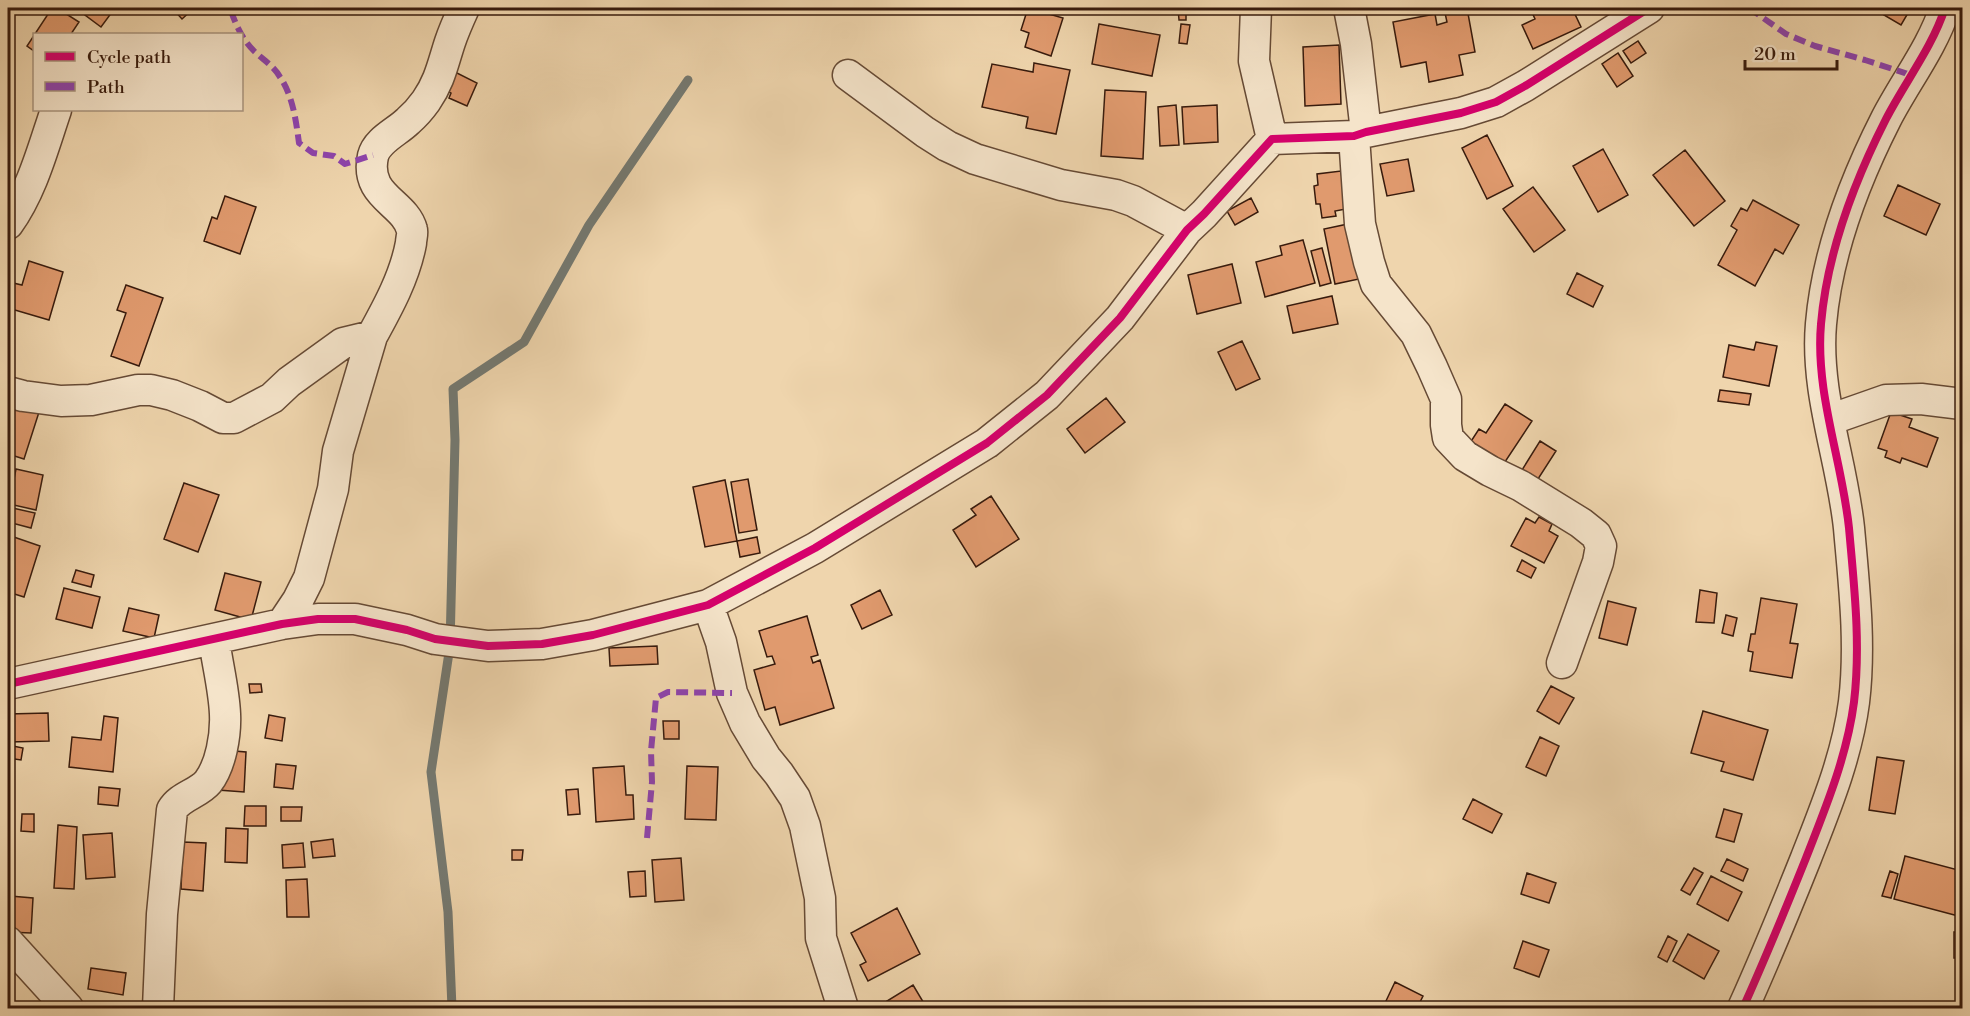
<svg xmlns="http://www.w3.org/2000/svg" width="1970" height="1016" font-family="'Libre Bodoni',serif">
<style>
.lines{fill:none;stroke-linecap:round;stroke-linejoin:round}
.stream{stroke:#747971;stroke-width:9}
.building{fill:#e09a6e;stroke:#381b0d;stroke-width:1.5}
.minor-casing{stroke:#664a35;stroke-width:33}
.minor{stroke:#f5e4ca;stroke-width:30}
.quiet{stroke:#8e44ad;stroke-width:6;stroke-dasharray:12 6;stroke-linecap:butt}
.cycleway-casing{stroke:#f5e4ca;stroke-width:11}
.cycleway{stroke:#d6006c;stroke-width:8}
</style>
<rect width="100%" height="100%" fill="#efd5ad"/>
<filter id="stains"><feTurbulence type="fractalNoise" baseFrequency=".00333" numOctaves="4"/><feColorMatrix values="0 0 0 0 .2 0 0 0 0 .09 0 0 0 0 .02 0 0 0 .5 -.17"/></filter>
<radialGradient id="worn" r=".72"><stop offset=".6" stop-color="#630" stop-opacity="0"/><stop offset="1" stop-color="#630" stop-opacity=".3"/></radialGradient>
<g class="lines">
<path class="stream" d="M452,1008l-4,-96 -17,-140 19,-126 5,-206 -2,-51 71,-47 65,-117 99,-145"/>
</g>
<path class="building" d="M52,8h5l22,14 -8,12h-37v17l-7,-5z
M90,8h25l-14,19 -16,-12z
M172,8h22l-12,11z
M1028,8l35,10 -12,38 -26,-9 4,-14 -8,-3z
M1178,8h8v12h-7z
M1467,8l8,44 -16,3 4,20 -34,7 -3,-20 -25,5 -8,-45 42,-8 2,11 10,-3 -2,-9z
M1530,8h42l9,19 -48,22 -11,-24 13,-6z
M1872,8h39l-10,17z
M1099,24l61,11 -8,41 -60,-12z
M1181,24l9,1 -3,19 -8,-1z
M1638,41l8,12 -15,10 -8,-12z
M1339,45l2,59 -36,2 -2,-59z
M1618,53l15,23 -16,11 -15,-23z
M1034,63l36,7 -14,64 -30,-6 2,-11 -46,-10 10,-43 41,8z
M449,69l28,14 -10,23 -18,-8 2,-5 -10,-5z
M1105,90l41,2 -3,67 -42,-3z
M1176,105l3,40 -19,1 -2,-39z
M1217,105l1,37 -34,2 -2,-37z
M1487,135l26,51 -26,13 -25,-51z
M1603,149l25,46 -30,17 -25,-46z
M1685,150l40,51 -31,25 -41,-51z
M1408,159l6,32 -27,5 -7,-32z
M1341,171l5,38 -11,2 1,5 -14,2 -2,-14h-4l-2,-18 4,-1 -1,-11z
M1898,185l42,19 -14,31 -42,-19z
M1533,187l32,43 -31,22 -31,-43z
M225,196l31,11 -16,47 -36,-13 8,-24 5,2z
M1251,198l7,14 -23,13 -8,-14z
M1753,200l46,25 -16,29 -8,-5 -20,37 -37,-21 19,-35 -6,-4 10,-18 6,3z
M1348,224l11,55 -24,5 -11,-55z
M1303,240l12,43 -50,14 -9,-35 26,-7 -2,-9z
M1322,248l9,35 -11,3 -9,-35z
M29,261l34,11 -14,48 -41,-12 5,-25 9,2z
M1232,264l9,39 -44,11 -9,-39z
M1577,273l26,13 -10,21 -26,-13z
M126,285l37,13 -24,68 -28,-10 15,-43 -9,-3z
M1332,296l6,28 -45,9 -6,-27z
M1242,341l18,38 -24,11 -18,-38z
M1756,342l21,4 -8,40 -46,-9 6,-32 25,5z
M1720,390l31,4 -2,11 -31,-4z
M1106,398l19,24 -40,31 -18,-24z
M8,399l32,10 -16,50 -16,-5z
M1505,404l27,17 -33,50 -33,-22 13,-20 7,4z
M1891,412l21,7 -3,8 29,11 -11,29 -25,-9 -2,5 -15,-6 2,-6 -9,-3z
M1540,441l16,10 -18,28 -16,-9z
M16,469l27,6 -7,35 -27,-6z
M748,479l9,51 -18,3 -8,-51z
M725,480l12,61 -32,6 -12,-60z
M184,483l35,12 -21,57 -34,-13z
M991,496l28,43 -43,28 -23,-37 23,-15 -5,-6z
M8,507l27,6 -4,15 -23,-6z
M1539,517l13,7 -3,7 9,5 -14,27 -33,-17 15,-28 9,5z
M8,535l32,11 -16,51 -16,-5z
M757,537l3,16 -20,4 -3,-16z
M1522,560l14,8 -5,10 -14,-7z
M76,570l18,5 -3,12 -19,-5z
M225,573l36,9 -10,38 -36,-10z
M64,588l36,9 -8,31 -36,-9z
M880,590l12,25 -30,14 -11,-24z
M1700,590l17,3 -3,30 -18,-1z
M1761,598l36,6 -7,39 8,1 -6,34 -42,-7 3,-19 -5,-1 3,-17h4z
M1608,601l28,7 -9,37 -28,-7z
M129,608l30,7 -5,23 -31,-7z
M1726,615l11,3 -4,18 -11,-3z
M807,616l11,39 -7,2 2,6 7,-3 14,48 -54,17 -5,-18 -10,3 -11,-40 21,-6 -3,-8 -5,1 -8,-26z
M657,646l1,18 -48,2 -1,-18z
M249,684h12l1,8 -12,1z
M1551,686l23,12 -15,26 -22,-13z
M1703,711l65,19 -15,50 -32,-9 3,-9 -33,-9z
M48,713l1,28 -41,1v-28z
M269,715l16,3 -3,23 -17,-3z
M104,716l14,2 -5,54 -44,-5 3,-30 29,3z
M663,721h16v18h-15z
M1540,737l19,9 -13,30 -20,-9z
M8,745l15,3 -2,12 -13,-2z
M222,750l24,2 -2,40 -26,-2z
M1877,757l27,4 -9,53 -26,-4z
M276,764l20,2 -3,23 -19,-2z
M624,766l2,29h7l1,24 -38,3 -3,-54z
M687,766l31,1 -2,53 -31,-1z
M99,787l21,2 -2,17 -20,-2z
M578,789l2,25 -12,1 -2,-25z
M1473,799l29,15 -10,19 -29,-14z
M245,806h21v20h-22z
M281,807h21l-1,14h-20z
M1724,809l18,5 -8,28 -18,-5z
M22,814h12v18l-13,-1z
M58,825l19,2 -3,62 -20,-1z
M226,828l22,1 -1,34 -22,-1z
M112,833l3,44 -29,2 -3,-44z
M333,839l2,17 -22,2 -2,-16z
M183,842l23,1 -3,48 -22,-2z
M303,843l2,24 -22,1 -1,-23z
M512,850h11l-1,10h-10z
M1905,856l57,15v46l-68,-18z
M681,858l3,42 -29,2 -3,-42z
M1727,859l21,10 -5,12 -22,-10z
M1694,868l9,5 -13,22 -9,-5z
M645,871l1,25 -16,1 -2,-25z
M1890,871l8,3 -7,24 -9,-2z
M1527,873l29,10 -7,20 -28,-9z
M1711,876l31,16 -14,29 -31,-17z
M307,879l2,38h-22l-1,-37z
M10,896l23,2 -2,35 -23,-1z
M897,908l23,46 -52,27 -8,-16 6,-3 -15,-29z
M1954,932h8v26h-8z
M1688,934l31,17 -15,28 -31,-18z
M1668,936l9,5 -10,21 -9,-5z
M1523,941l26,9 -10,27 -25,-9z
M91,968l35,5 -3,22 -35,-6z
M1395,982l28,14 -6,12h-20l-12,-5z
M913,985l12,20 -5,3h-29l-4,-7z"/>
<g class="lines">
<g class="minor-casing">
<path id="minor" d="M1256,8l-2,53 18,78
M1349,8l7,36 10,88
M848,75l77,57 22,14 28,13 86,26 55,10 17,6 54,29
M1354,136l6,88 9,38 7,22 40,50 16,33 14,32v26l2,13 17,18 25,15 31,15 60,37 15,12 5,11 -3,16 -36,101
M8,224c24,-33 35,-76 48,-114
M8,392l15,4 38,5 30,-1 47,-10h13l21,5 28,11 23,12h11l38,-20 17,-16 54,-39 29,-7c16,-29 33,-60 39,-93 0,-4 2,-10 1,-13 -7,-28 -48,-33 -39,-74 4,-16 24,-24 35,-35 7,-6 13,-13 18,-20 14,-20 17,-38 24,-59 4,-12 9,-23 14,-34
M1829,420l57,-20 35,-1 41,5
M708,605l13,37 11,51 13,30 21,35 13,16 16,24 10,28 15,72 1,40 22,70
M282,624l16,-24 11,-22 24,-89 5,-38 34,-115
M8,684l274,-60 36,-5h37l52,11 28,9 53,7 54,-2 51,-9 115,-30 107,-57 172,-105 60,-48 73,-77 67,-88 17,-16 68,-75 82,-3 12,-4 95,-19 35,-11 29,-16 124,-78
M8,942l60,66
M158,1008l4,-94 10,-104c8,-14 26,-16 36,-28 13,-17 18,-47 17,-68 -1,-25 -8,-51 -11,-75
M1743,1008c22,-49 43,-100 63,-150 20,-51 41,-102 48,-156 7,-58 0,-117 -5,-174 -7,-68 -34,-135 -28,-204 6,-70 33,-142 65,-205 19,-37 46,-71 59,-111"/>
</g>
<use href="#minor" class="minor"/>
<path class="quiet" d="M1749,8l37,26 29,12 50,14 46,15
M231,11c5,14 11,28 23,40 8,8 20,15 26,26 13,19 16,44 19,66l14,10 21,3 11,8 28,-9
M647,838l5,-56 -1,-31 5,-53 12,-6 64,1"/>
<g class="cycleway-casing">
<path id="cycleway" d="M8,684l274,-60 36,-5h37l52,11 28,9 53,7 54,-2 51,-9 115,-30 107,-57 172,-105 60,-48 73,-77 67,-88 17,-16 68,-75 82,-3 12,-4 95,-19 35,-11 29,-16 124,-78
M1743,1008c22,-49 43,-100 63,-150 20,-51 41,-102 48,-156 7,-58 0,-117 -5,-174 -7,-68 -34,-135 -28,-204 6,-70 33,-142 65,-205 19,-37 46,-71 59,-111"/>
</g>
<use href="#cycleway" class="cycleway"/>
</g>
<rect width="1970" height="1016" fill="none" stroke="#efd5ad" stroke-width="30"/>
<rect x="9" y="9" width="1952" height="998" fill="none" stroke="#381b0d" stroke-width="3"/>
<rect x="15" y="15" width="1940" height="986" fill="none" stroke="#381b0d" stroke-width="1.5"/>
<rect x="33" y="33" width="210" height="78" fill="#f5e4ca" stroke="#a9947e" stroke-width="1.5"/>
<rect x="45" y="52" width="30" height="9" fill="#d6006c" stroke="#a9947e" stroke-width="1.5"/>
<text x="87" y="63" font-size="18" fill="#381b0d">Cycle path</text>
<rect x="45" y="82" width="30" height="9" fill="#8e44ad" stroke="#a9947e" stroke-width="1.5"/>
<text x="87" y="93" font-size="18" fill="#381b0d">Path</text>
<path d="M1745 60v9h92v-9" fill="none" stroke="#381b0d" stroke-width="3"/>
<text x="1754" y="60" font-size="18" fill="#381b0d" stroke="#f5e4ca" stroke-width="4.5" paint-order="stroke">20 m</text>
<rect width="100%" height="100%" filter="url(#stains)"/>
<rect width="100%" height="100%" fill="url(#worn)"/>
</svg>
